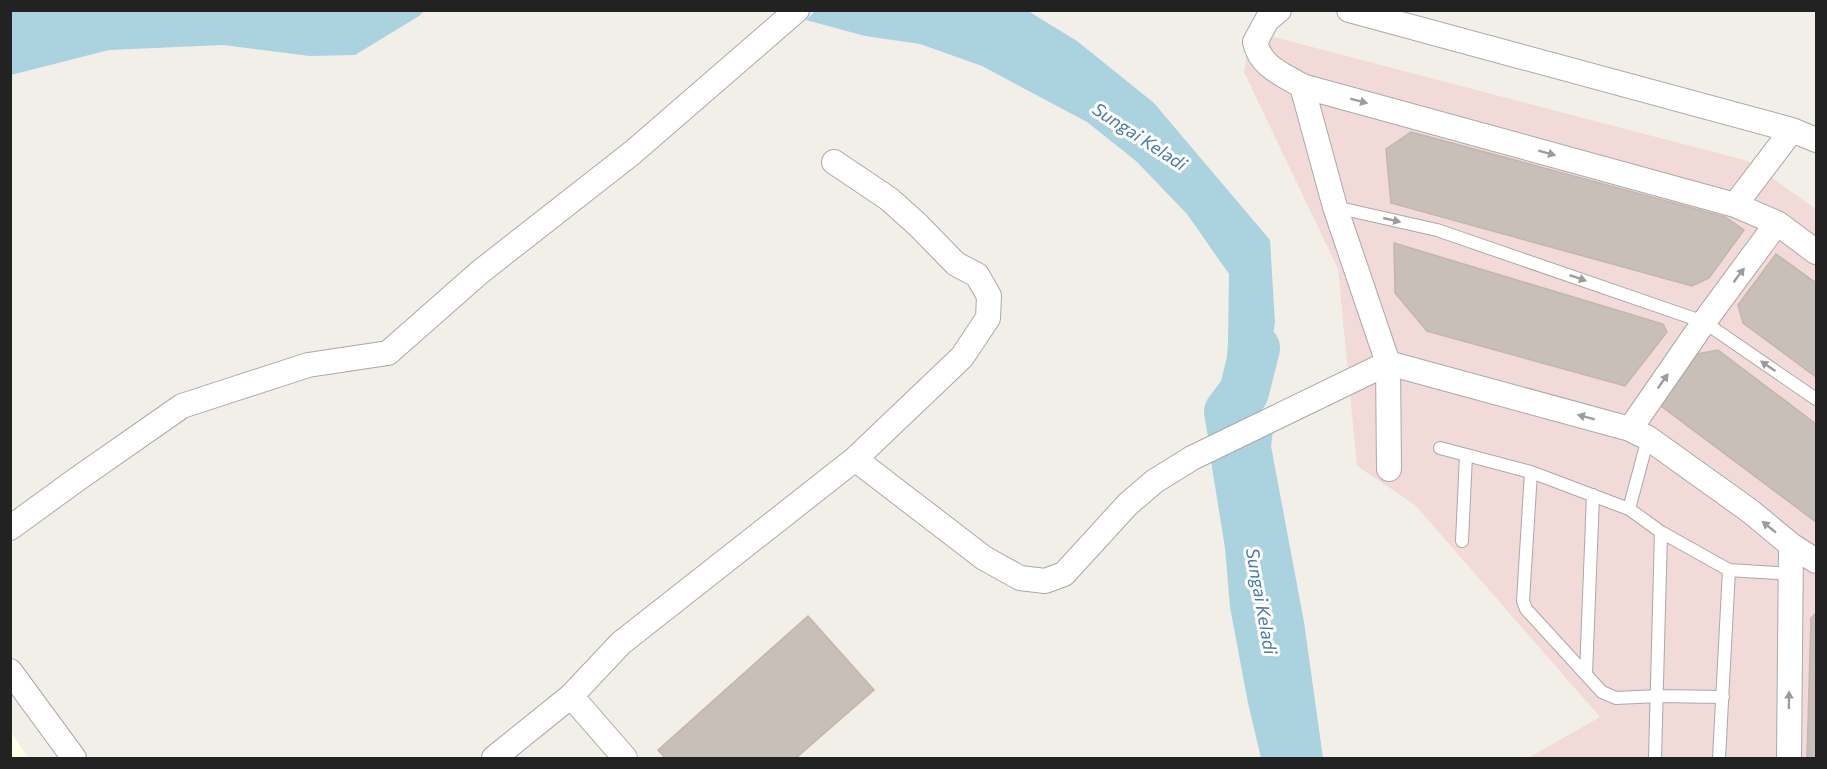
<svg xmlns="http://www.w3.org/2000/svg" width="1827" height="769" font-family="Commissioner,sans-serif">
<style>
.commercial{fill:#f2dad9}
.education{fill:#ffffe5}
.water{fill:#aad3df}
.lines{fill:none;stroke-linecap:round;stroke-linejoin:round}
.river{stroke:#aad3df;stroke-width:50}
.building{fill:#c7bfb8;stroke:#c4b6ab;stroke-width:1.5}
.service-casing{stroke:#a9a9a9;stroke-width:14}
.minor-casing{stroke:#a9a9a9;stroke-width:26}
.service{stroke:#fff;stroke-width:12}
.minor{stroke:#fff;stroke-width:24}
.oneway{fill:#9c9c9c}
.labels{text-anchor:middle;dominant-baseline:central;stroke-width:6;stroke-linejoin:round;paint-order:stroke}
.water-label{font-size:18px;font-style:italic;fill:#4a7aab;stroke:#fff}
</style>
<rect width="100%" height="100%" fill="#f2efe9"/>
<path class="commercial" d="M1251,31l497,130 68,48v549h-288l72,-41 -185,-212 -58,-39 -19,-197 -94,-197z"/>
<path class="education" d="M10,732h1l17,26h-17z"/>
<path class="water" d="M11,10h413v1l-5,5 -64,39 -45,1 -87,-11 -114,5 -98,25z
M816,10l212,1 49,30 77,62 116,137 5,83 -14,77 -48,17 12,-28 3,-48 1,-67 -42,-60 -51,-53 -49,-39 -105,-56 -62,-22 -55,-8 -59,-16z
M1273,431l-2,15 33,176 19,136h-62l-13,-55 -18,-96 -5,-59 -15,-93z"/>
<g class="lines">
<path class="river" d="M1243,492l-14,-80 15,-20 11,-44"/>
</g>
<path class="building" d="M1411,132l314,85 19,13 -35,48 -17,8 -301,-83 -5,-54z
M1394,243l269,81 4,8 -42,54 -198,-55 -32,-38z
M1776,254l40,29v94l-73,-54 -5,-18z
M1718,350l98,74v98l-155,-116 36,-52z
M1816,613v145h-9l4,-140z
M808,616l66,74 -78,68h-131l-7,-8z"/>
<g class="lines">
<g class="service-casing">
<path id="service" d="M1335,207l102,23 267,92 112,77
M1440,448l91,24
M1629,509l19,-71
M1462,541l4,-86
M1586,674l7,-179
M1723,697l-66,-1 -41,2 -14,-6 -76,-83 -3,-8 8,-129 98,37 32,23 68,38
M1655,758l6,-226
M1719,758l10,-188 62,4"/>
</g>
<g class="minor-casing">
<path id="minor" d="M1279,10l-12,10 -12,22c5,24 27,32 47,44l433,119 42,18 39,29
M1349,10l443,120 24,10
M1302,86l33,121 53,156 1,106
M1735,205l57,-75
M1630,429l74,-107 73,-99
M855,459l129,99 36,20 25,3 19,-7 64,-70 27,-23 37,-23 196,-95 242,66 18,9 102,73 41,34 25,16
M10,528l66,-48 106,-74 126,-41 80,-12 92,-81 152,-119 165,-143
M10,671l64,87
M571,696l54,62
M494,758l77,-62 50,-53 234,-184 107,-102 26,-39 1,-22 -12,-21 -21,-11 -38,-39 -29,-26 -55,-37
M1789,758l2,-213"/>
</g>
<use href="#service" class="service"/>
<use href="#minor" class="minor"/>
</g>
<defs><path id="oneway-solid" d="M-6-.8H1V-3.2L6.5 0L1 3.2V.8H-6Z" transform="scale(1.5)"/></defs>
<g class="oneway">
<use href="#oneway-solid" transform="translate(1359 101) rotate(15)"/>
<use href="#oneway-solid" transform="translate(1547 153) rotate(15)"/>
<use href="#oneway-solid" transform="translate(1392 220) rotate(13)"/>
<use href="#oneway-solid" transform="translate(1739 275) rotate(-53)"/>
<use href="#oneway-solid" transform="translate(1578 278) rotate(19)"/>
<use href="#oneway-solid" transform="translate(1768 366) rotate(-146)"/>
<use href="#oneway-solid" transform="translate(1663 381) rotate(-55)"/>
<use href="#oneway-solid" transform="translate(1586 417) rotate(-165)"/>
<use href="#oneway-solid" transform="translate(1769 527) rotate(-141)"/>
<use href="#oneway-solid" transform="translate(1789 700) rotate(-89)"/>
</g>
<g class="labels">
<g class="water-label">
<text transform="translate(1140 136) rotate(33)">Sungai Keladi</text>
<text transform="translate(1262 601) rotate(80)">Sungai Keladi</text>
</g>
</g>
<rect width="1827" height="769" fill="none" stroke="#222222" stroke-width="24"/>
</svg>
